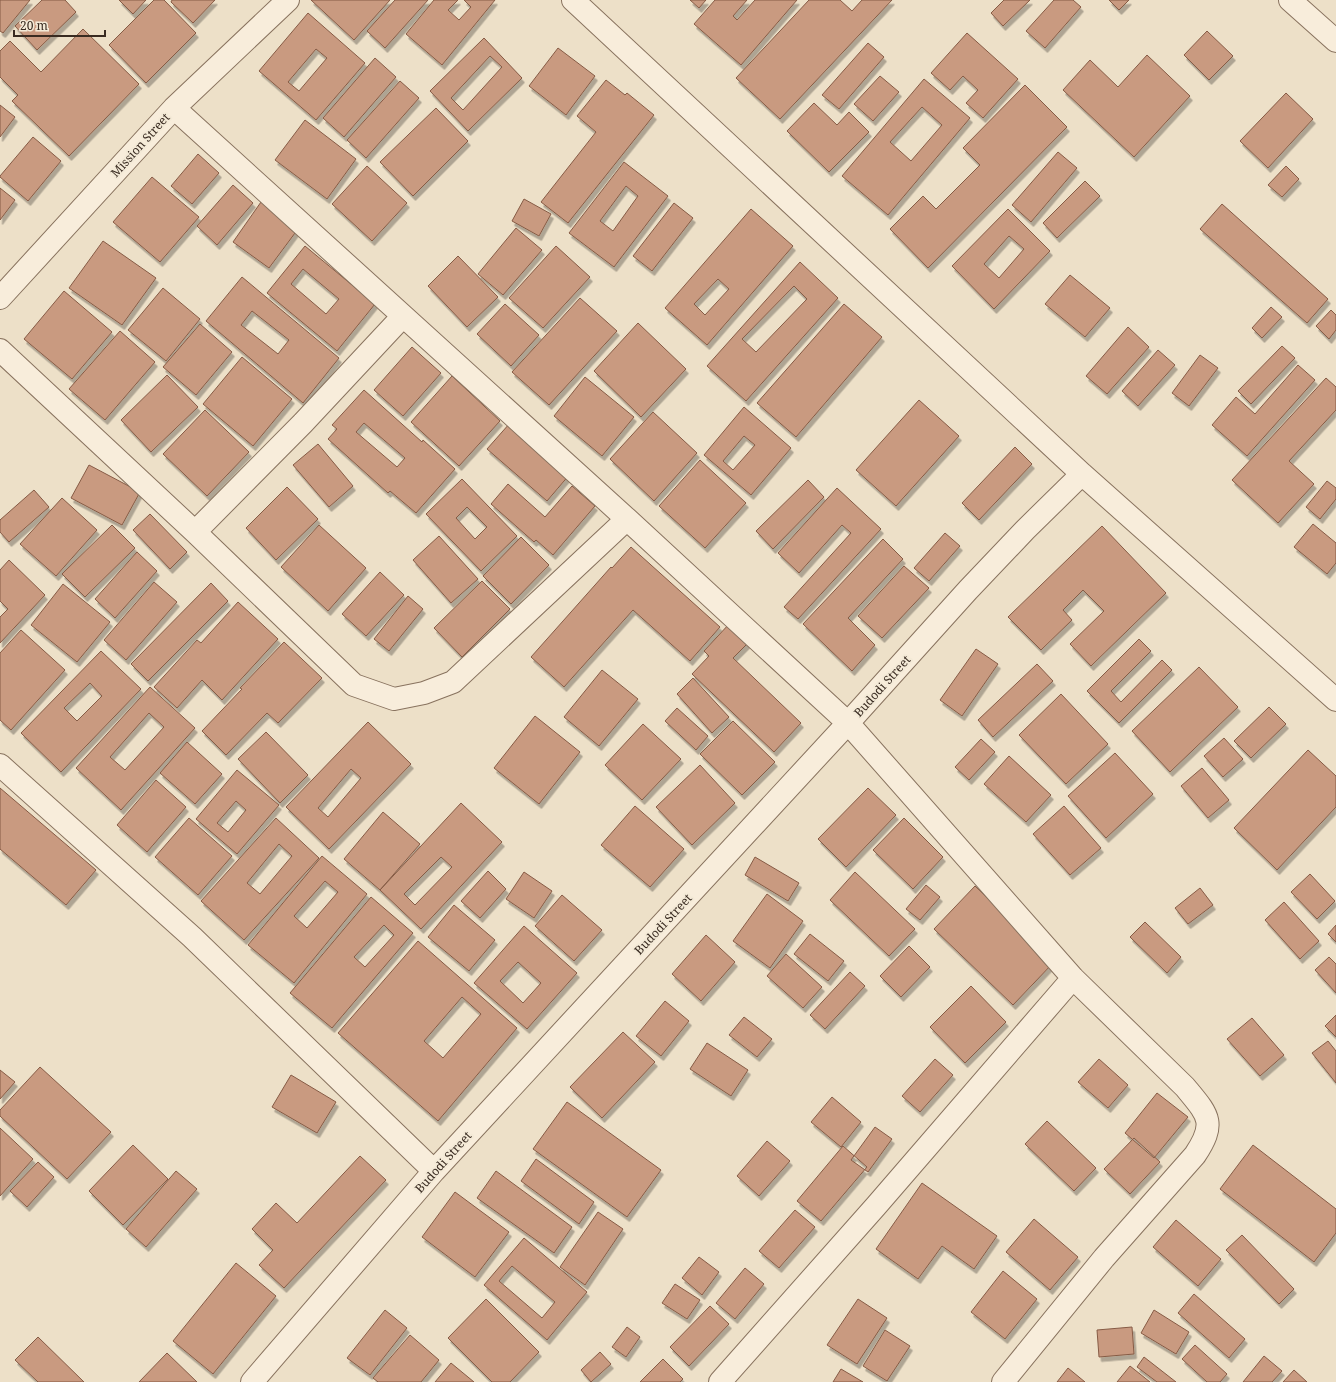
<svg xmlns="http://www.w3.org/2000/svg" width="1336" height="1382" font-family="'Noto Serif',serif">
<style>
.building{fill:#c99a80;stroke:#865b45;fill-rule:evenodd;filter:url(#shadow)}
.lines{fill:none;stroke-linecap:round;stroke-linejoin:round}
.minor-casing{stroke:#88725e;stroke-width:24}
.minor{stroke:#f8eddb;stroke-width:22}
.labels{text-anchor:middle;dominant-baseline:central;stroke-width:4;stroke-linejoin:round;paint-order:stroke}
.street-label{font-size:12px;fill:#392b21;stroke:#f4ead7}
</style>
<defs>
<filter id="shadow"><feDropShadow dx="2.5" dy="4.5" stdDeviation="0" flood-color="#0004"/></filter>
</defs>
<rect width="100%" height="100%" fill="#ede0c8"/>
<path class="building" d="M0,0h30l-27,33 -3,-2z
M42,0h23l11,12 -39,38 -22,-24z
M119,0h27l-13,14z
M154,0h10l32,33 -50,50 -37,-38z
M172,0h43l-22,23 -22,-21z
M311,0h79l-36,40z
M395,0h33l-43,48 -18,-17z
M434,0h24l-10,10 11,10 12,-13 -7,-7h31l-53,65 -36,-31z
M690,0h16l-7,8z
M715,0h32l-14,16 4,4 18,-20h42l-56,65 -47,-41z
M809,0h31l12,11 10,-11h30l-112,119 -44,-41z
M1004,0h26l-27,26 -12,-13z
M1054,0h19l8,7 -36,41 -19,-17z
M1109,0h20l-10,10z
M308,13l57,50 -49,57 -57,-49zM316,49l11,9 -28,33 -11,-9z
M83,29l56,55 -70,72 -57,-55 6,-6 -18,-18v-26l10,-10 31,31z
M1207,31l26,25 -24,24 -25,-25z
M967,33l51,46 -35,39 -17,-15 12,-13 -15,-14 -13,14 -19,-17z
M484,38l38,40 -54,53 -38,-40zM490,56l12,11 -39,43 -12,-12z
M868,43l16,14 -45,52 -17,-14z
M558,48l37,28 -29,39 -37,-29z
M1147,55l43,41 -56,61 -71,-67 27,-30 28,27z
M375,58l21,19 -52,60 -21,-19z
M880,76l19,16 -26,29 -19,-17z
M924,79l46,39 -82,97 -46,-39zM922,107l20,18 -31,36 -21,-19z
M606,80l19,15 2,-2 27,22 -86,108 -27,-21 55,-70 -19,-16z
M400,81l19,17 -53,60 -19,-18z
M1025,85l42,42 -139,141 -38,-39 33,-33 13,13 44,-44 -17,-17z
M1286,93l27,26 -45,49 -28,-27z
M814,103l23,22 12,-13 20,20 -40,40 -42,-41z
M0,105l15,12 -15,20z
M436,108l32,33 -55,55 -33,-34z
M305,120l51,39 -29,40 -52,-39z
M33,137l28,24 -33,40 -28,-24v-1z
M1058,152l19,16 -46,54 -19,-17z
M198,154l21,19 -27,31 -21,-18z
M624,162l44,34 -54,71 -45,-34zM626,186l12,10 -25,35 -13,-10z
M367,166l40,37 -35,38 -40,-37z
M1286,166l13,13 -17,18 -14,-12z
M152,177l47,40 -39,45 -47,-40z
M1085,181l15,15 -43,42 -14,-15z
M233,185l20,18 -36,42 -20,-19z
M0,188l15,12 -15,20z
M524,199l27,15 -12,22 -27,-15z
M261,202l37,27 -29,39 -36,-26z
M674,203l19,15 -41,53 -19,-15z
M1222,204l106,95 -21,24 -107,-94z
M751,209l42,37 -86,99 -42,-37zM718,279l11,10 -24,26 -11,-11z
M1008,209l42,42 -56,58 -42,-43zM1009,236l15,13 -25,29 -15,-14z
M516,228l26,22 -39,45 -25,-21z
M103,241l53,37 -34,47 -53,-37z
M305,246l70,58 -38,47 -70,-58zM303,269l36,30 -13,15 -35,-30z
M556,246l34,31 -47,51 -34,-30z
M458,256l40,41 -31,30 -39,-41z
M800,262l38,36 -92,103 -39,-35zM794,286l13,13 -51,53 -14,-13z
M1070,275l40,33 -25,29 -40,-33z
M242,277l97,81 -36,45 -97,-82zM252,311l37,29 -11,14 -37,-29z
M163,288l37,31 -34,42 -38,-31z
M64,291l48,41 -40,47 -48,-40z
M580,298l37,33 -68,74 -37,-33z
M505,304l34,31 -28,31 -34,-32z
M844,304l38,33 -86,100 -39,-34z
M1271,307l11,10 -20,21 -10,-10z
M1331,310l5,5v15l-7,9 -13,-13z
M638,323l48,46 -45,48 -47,-46z
M200,324l32,28 -36,43 -33,-28z
M1128,327l21,20 -42,47 -21,-18z
M120,331l35,31 -50,58 -36,-31z
M1282,346l13,12 -44,46 -13,-13z
M412,347l29,26 -38,43 -29,-26z
M1158,350l17,15 -37,41 -16,-15z
M1200,355l18,13 -29,38 -17,-13z
M242,357l50,42 -39,47 -50,-42z
M1298,365l17,15 -68,76 -35,-31 24,-28 19,17z
M167,375l31,32 -47,45 -30,-32z
M452,376l48,45 -41,45 -48,-44z
M585,377l49,40 -32,39 -48,-40z
M1326,378l10,9v23l-47,51 25,23 -36,39 -46,-43z
M364,390l58,52 1,-2 32,29 -39,44 -26,-22 -2,2 -60,-54 9,-10 -5,-4zM364,423l41,35 -8,9 -41,-35z
M919,400l40,36 -63,70 -40,-36z
M744,407l47,41 -40,47 -47,-40zM744,436l11,9 -22,25 -10,-9z
M205,410l44,42 -42,44 -44,-42z
M653,412l44,41 -43,48 -44,-42z
M510,423l60,51 -23,27 -60,-52z
M318,444l35,42 -24,21 -36,-42z
M1015,447l17,17 -53,56 -17,-17z
M700,460l46,43 -41,45 -46,-42z
M89,465l51,27 -18,33 -51,-27z
M462,479l55,57 -36,35 -55,-57zM467,507l20,20 -12,12 -19,-21z
M808,480l16,17 -51,52 -17,-18z
M1327,481l9,7v11l-16,20 -14,-12z
M508,484l37,33 27,-31 23,20 -42,49 -17,-15 -2,2 -43,-38z
M287,487l31,32 -42,41 -30,-32z
M837,488l44,41 -83,90 -14,-12 67,-74 -9,-8 -43,48 -21,-20z
M34,490l15,17 -40,35 -9,-10v-12z
M62,498l35,32 -41,46 -36,-32z
M150,514l37,38 -17,17 -37,-39z
M1313,524l23,19v20l-9,11 -33,-27z
M112,525l23,23 -50,49 -23,-23z
M319,525l47,43 -38,43 -47,-44z
M1102,526l64,67 -75,73 -21,-22 34,-33 -21,-21 -20,20 9,10 -31,30 -33,-33z
M945,533l15,13 -31,35 -15,-13z
M439,536l39,43 -27,24 -38,-43z
M521,537l28,28 -38,39 -28,-28z
M883,539l20,20 -55,59 27,27 -23,26 -49,-47z
M631,547l89,80 -30,34 -57,-51 -69,77 -33,-30 80,-90 1,1z
M137,552l20,19 -42,47 -20,-19z
M9,560l36,35 -45,48v-26l8,-8 -8,-8v-31z
M904,566l25,22 -47,50 -24,-22z
M380,572l24,23 -38,41 -24,-22z
M482,581l28,28 -48,48 -28,-29z
M154,582l23,20 -51,58 -22,-20z
M211,583l17,18 -80,80 -17,-17z
M63,584l47,38 -33,40 -46,-37z
M408,596l15,13 -34,42 -15,-12z
M238,602l40,37 -56,61 -20,-20 -25,28 -23,-21 43,-47 4,3z
M730,623l20,18 -17,17 68,65 -27,29 -82,-78 17,-18 -5,-5z
M21,630l44,40 -54,60 -11,-10v-67z
M1139,639l12,12 -40,40 10,11 41,-42 10,10 -53,53 -32,-32z
M284,642l38,36 -44,45 -11,-10 -41,42 -24,-24 40,-42 -2,-1z
M976,649l22,15 -36,52 -22,-16z
M101,651l40,38 -80,83 -40,-39zM90,683l12,13 -25,25 -13,-13z
M1037,664l16,17 -60,56 -15,-17z
M1199,667l39,40 -68,65 -38,-41z
M602,670l36,29 -39,47 -35,-29z
M693,678l36,39 -17,16 -35,-39z
M150,687l45,41 -74,82 -45,-42zM149,713l15,14 -39,43 -15,-13z
M1061,694l47,50 -42,40 -47,-49z
M1269,707l17,17 -35,34 -17,-17z
M677,708l31,28 -12,14 -31,-29z
M535,716l45,36 -41,52 -45,-36z
M733,721l42,41 -33,33 -42,-41z
M368,722l43,42 -82,85 -43,-42zM351,769l10,9 -33,39 -10,-9z
M643,724l38,35 -39,41 -37,-35z
M266,732l42,43 -28,28 -42,-44z
M1224,738l19,21 -20,18 -19,-21z
M981,739l14,13 -26,28 -14,-13z
M187,742l35,32 -27,30 -35,-31z
M1308,750l28,26v31l-59,63 -43,-42z
M1115,753l38,41 -47,44 -38,-42z
M1009,756l42,39 -25,27 -42,-38z
M700,765l35,38 -43,42 -36,-38z
M1202,768l27,32 -21,18 -27,-32z
M237,770l42,35 -42,49 -41,-35zM236,801l10,9 -18,22 -11,-9z
M156,780l30,27 -39,45 -30,-27z
M0,788l96,82 -30,35 -66,-56z
M868,788l28,27 -50,52 -28,-28z
M461,803l41,39 -81,87 -41,-39zM441,857l11,10 -37,38 -11,-11z
M635,806l49,43 -34,38 -49,-42z
M1064,806l37,42 -31,27 -37,-41z
M383,812l37,32 -40,46 -36,-31z
M189,818l43,38 -34,39 -43,-38z
M276,818l43,40 -75,82 -43,-39zM279,844l13,12 -32,38 -13,-11z
M904,818l39,39 -30,32 -40,-39z
M322,856l45,38 -73,89 -46,-38zM325,881l13,11 -31,36 -13,-12z
M755,857l44,26 -11,18 -43,-26z
M488,871l18,18 -26,29 -19,-17z
M524,872l28,19 -18,27 -28,-19z
M855,872l60,57 -26,27 -59,-56z
M1310,874l25,27 -18,18 -26,-27z
M926,885l14,12 -20,23 -14,-11z
M975,886l79,76 -41,43 -79,-76z
M1200,888l13,17 -25,19 -13,-16z
M767,894l36,27 -33,47 -37,-27z
M562,895l40,35 -28,31 -39,-35z
M371,897l42,36 -81,95 -42,-35zM384,925l10,10 -29,32 -11,-10z
M1284,902l35,39 -19,18 -35,-39z
M454,905l41,35 -26,31 -41,-34z
M1145,922l36,35 -14,16 -37,-36z
M1336,925v17l-8,-8z
M524,926l53,47 -50,56 -53,-46zM518,962l23,21 -18,20 -23,-22z
M810,934l34,27 -16,20 -34,-27z
M706,935l29,27 -34,39 -29,-27z
M418,941l99,87 -79,93 -100,-88zM462,997l19,17 -38,44 -19,-17z
M909,946l21,21 -29,30 -21,-21z
M786,954l36,33 -19,21 -36,-32z
M1329,957l7,7v29l-21,-23z
M850,972l15,14 -40,43 -15,-14z
M971,986l35,36 -41,41 -35,-36z
M665,1001l24,20 -28,35 -25,-20z
M1336,1015v22l-11,-11z
M744,1017l28,22 -15,18 -28,-22z
M1252,1018l32,37 -24,21 -33,-37z
M623,1032l32,30 -53,56 -32,-31z
M1328,1041l8,10v32l-24,-30z
M707,1043l41,27 -17,26 -41,-27z
M935,1059l18,16 -33,37 -18,-16z
M1099,1059l29,26 -20,23 -30,-26z
M40,1067l71,65 -44,47 -67,-63v-6z
M0,1070l15,12 -15,17z
M291,1075l45,27 -19,31 -45,-26z
M1157,1093l31,24 -34,41 -29,-25z
M832,1097l29,25 -20,25 -30,-25z
M567,1102l94,68 -34,47 -94,-68z
M1047,1121l49,47 -22,23 -49,-47z
M875,1127l17,12 -24,33 -17,-12z
M0,1128l33,31 -33,37z
M1134,1138l26,24 -30,32 -26,-25z
M767,1141l23,20 -31,35 -22,-20z
M133,1145l35,34 -45,46 -34,-34z
M1253,1145l83,64v24l-22,29 -94,-73z
M843,1146l24,21 -46,54 -24,-20z
M360,1156l26,24 -102,108 -25,-23 14,-15 -21,-21 24,-26 21,20z
M536,1159l58,43 -15,22 -58,-43z
M38,1162l16,15 -27,30 -17,-16z
M176,1171l21,18 -51,58 -20,-18z
M496,1171l76,56 -18,26 -77,-55z
M922,1183l75,53 -23,33 -32,-23 -24,33 -42,-30z
M455,1192l54,40 -34,45 -53,-40z
M795,1210l20,17 -36,41 -20,-17z
M598,1212l25,17 -38,56 -25,-18z
M1034,1219l44,38 -28,33 -44,-38z
M1176,1220l45,39 -23,27 -45,-39z
M1242,1235l52,54 -15,15 -53,-54z
M524,1238l63,54 -40,48 -63,-55zM512,1266l43,36 -13,16 -43,-37z
M699,1257l20,15 -17,23 -20,-17z
M236,1263l40,33 -63,78 -40,-33z
M745,1268l19,16 -29,35 -19,-16z
M1003,1271l34,28 -32,40 -34,-27z
M675,1284l25,16 -13,19 -25,-16z
M1194,1294l51,45 -16,19 -51,-45z
M486,1299l53,53 -29,30h-18l-44,-44z
M858,1299l29,19 -30,46 -30,-19z
M710,1306l19,18 -40,42 -19,-19z
M385,1310l22,18 -37,47 -23,-17z
M1154,1310l35,22 -13,22 -35,-21z
M627,1327l13,10 -14,20 -14,-10z
M1132,1327l2,27 -35,3 -2,-27z
M885,1330l25,16 -23,35 -24,-15z
M410,1335l29,25 -18,22h-43l-5,-4z
M38,1337l46,45h-46l-23,-22z
M1195,1345l32,29 -7,8h-13l-25,-23z
M600,1352l11,12 -20,18 -10,-12z
M167,1353l30,29h-58z
M1264,1356l18,15 -10,11h-29z
M1144,1357l32,25h-19l-20,-15z
M663,1359l20,20 -3,3h-40z
M451,1363l23,19h-39z
M1130,1366l20,16h-33z
M1068,1368l17,14h-28z
M841,1369l22,13h-30z
M1294,1370l13,12h-24z"/>
<g class="lines">
<g class="minor-casing">
<path id="minor" d="M573,0l509,474 254,226
M1290,0l46,41
M174,108l453,411 221,204 225,255 112,109c23,28 32,35 10,68l-91,103 -101,124
M0,298l174,-190 114,-108
M0,350l195,182 159,153 40,14 30,-6 29,-11 174,-163
M195,532l108,-109 100,-107
M0,765l192,172 242,234
M252,1382l182,-211 414,-448 120,-133 57,-60 57,-56
M720,1382l156,-176 197,-228"/>
</g>
<use href="#minor" class="minor"/>
</g>
<g class="labels">
<g class="street-label">
<text transform="translate(140 145) rotate(-48)">Mission Street</text>
<text transform="translate(882 686) rotate(-48)">Budodi Street</text>
<text transform="translate(663 924) rotate(-47)">Budodi Street</text>
<text transform="translate(443 1162) rotate(-48)">Budodi Street</text>
</g>
</g>
<path d="M14 30v6h91v-6" fill="none" stroke="#392b21" stroke-width="2"/>
<text x="20" y="30" font-size="12" fill="#392b21" stroke="#f4ead7" stroke-width="3" paint-order="stroke">20 m</text>
</svg>
